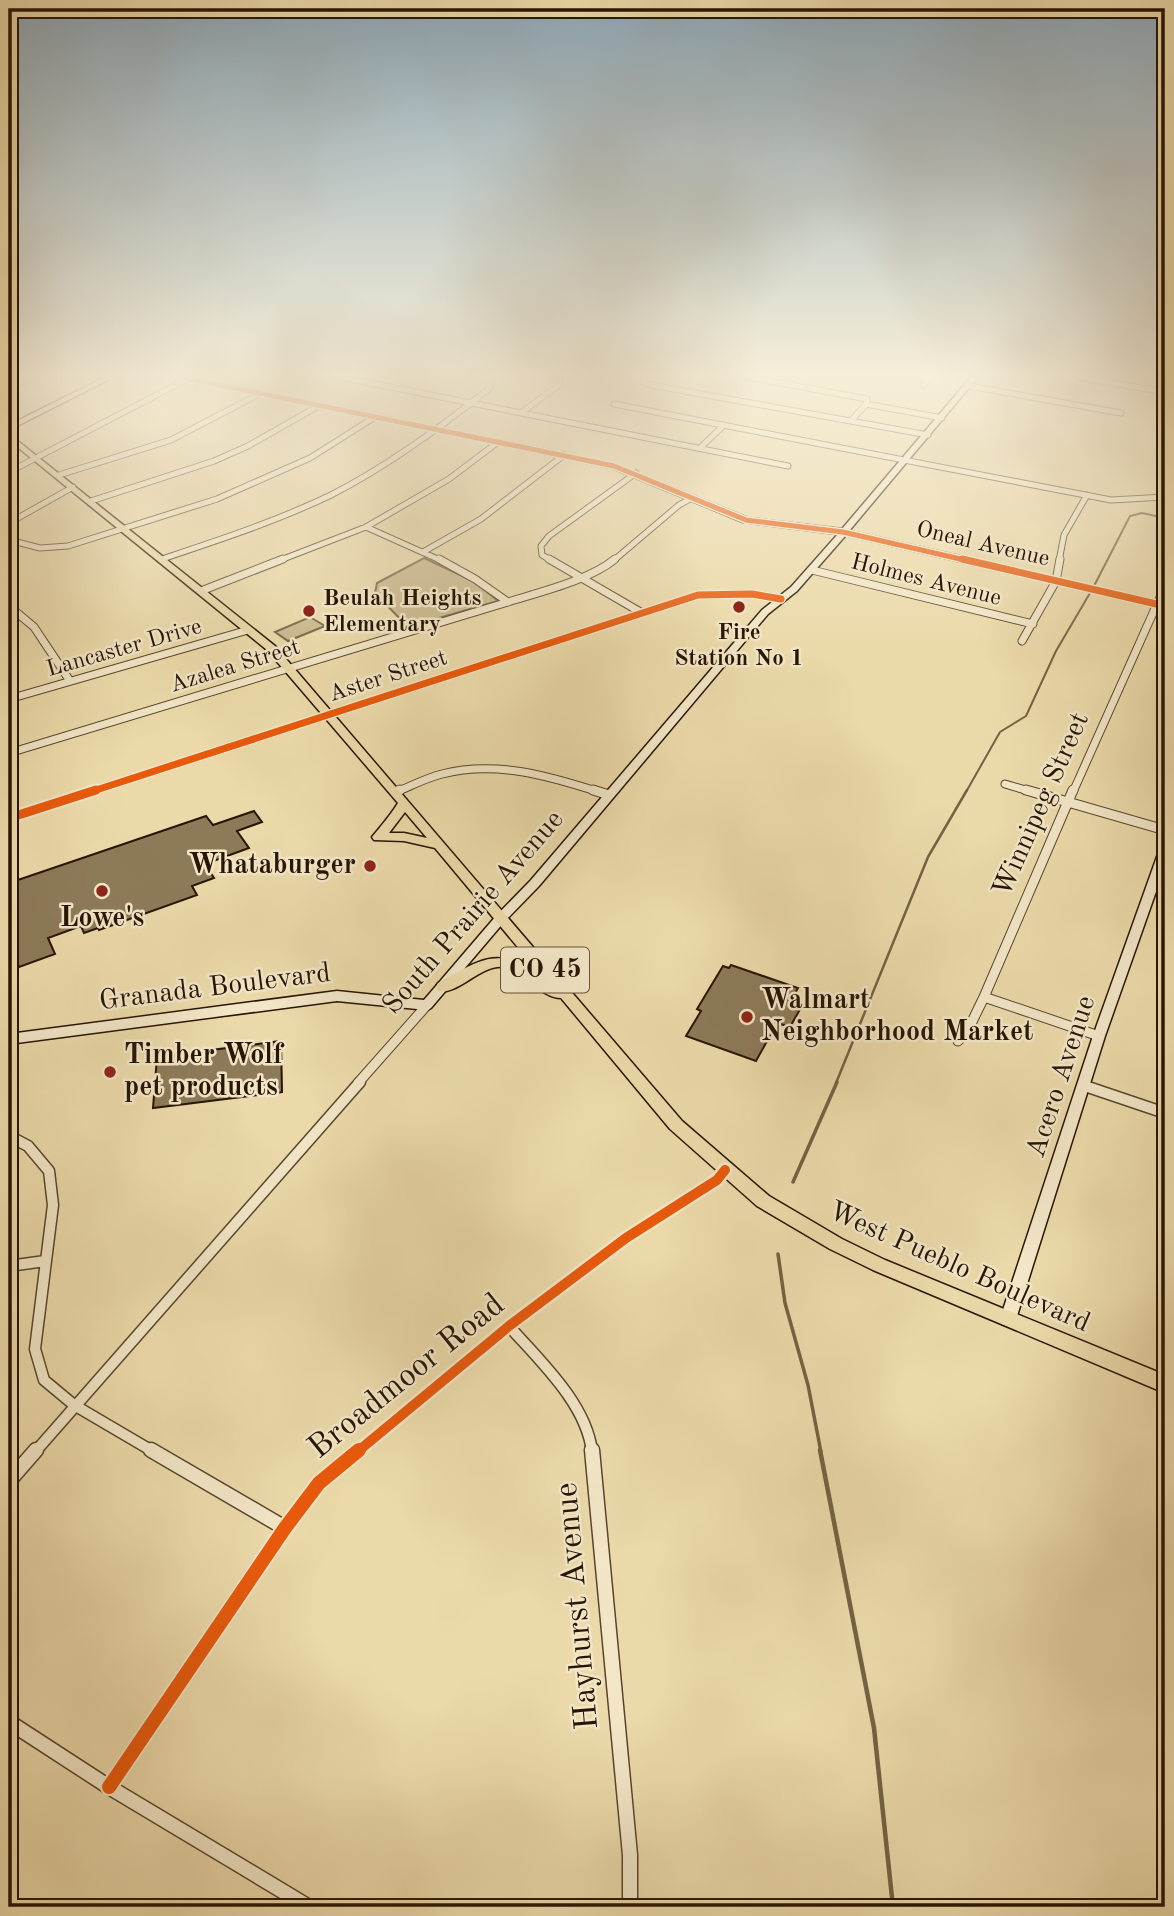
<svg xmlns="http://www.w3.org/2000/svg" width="1174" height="1916" font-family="'Old Standard TT',serif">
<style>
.green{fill:#cab88d;stroke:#786648;stroke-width:2}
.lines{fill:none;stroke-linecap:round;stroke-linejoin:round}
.stream-far3{stroke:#746244;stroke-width:2}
.stream-far2{stroke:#746244;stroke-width:2.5}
.stream-far1{stroke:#746244;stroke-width:3.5}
.stream{stroke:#746244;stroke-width:4.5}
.building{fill:#8d7a59;stroke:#271402;stroke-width:2}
.street-far4-casing{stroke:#58452c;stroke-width:7}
.street-far3-casing{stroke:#58452c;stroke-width:9}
.street-far2-casing{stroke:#58452c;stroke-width:11}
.street-far1-casing{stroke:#58452c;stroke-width:13}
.street-casing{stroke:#58452c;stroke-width:17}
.secondary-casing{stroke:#271402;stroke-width:3}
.primary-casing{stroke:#271402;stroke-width:3}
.street-far4{stroke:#f2e6c7;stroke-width:5}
.street-far3{stroke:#f2e6c7;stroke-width:7}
.street-far2{stroke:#f2e6c7;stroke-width:9}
.street-far1{stroke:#f2e6c7;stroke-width:10}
.street{stroke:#f2e6c7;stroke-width:14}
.secondary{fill:#f2e6c7;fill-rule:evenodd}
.primary{fill:#ebd9a9;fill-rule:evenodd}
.cycleway-far4-casing{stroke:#f2e6c7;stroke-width:8}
.cycleway-far3-casing{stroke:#f2e6c7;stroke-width:10}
.cycleway-far2-casing{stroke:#f2e6c7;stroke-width:13}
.cycleway-far1-casing{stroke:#f2e6c7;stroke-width:15}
.cycleway-casing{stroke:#f2e6c7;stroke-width:18}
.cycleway-far4{stroke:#e8590c;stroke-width:5}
.cycleway-far3{stroke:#e8590c;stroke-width:7}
.cycleway-far2{stroke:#e8590c;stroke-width:9}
.cycleway-far1{stroke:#e8590c;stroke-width:10}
.cycleway{stroke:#e8590c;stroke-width:14}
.poi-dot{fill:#8f2418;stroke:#f2e6c7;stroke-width:2.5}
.labels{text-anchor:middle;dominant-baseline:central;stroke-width:5;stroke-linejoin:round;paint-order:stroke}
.far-street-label{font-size:23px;fill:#271402;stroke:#f2e6c7}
.far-poi-label{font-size:23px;font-weight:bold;fill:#271402;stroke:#f2e6c7;text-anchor:start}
.shield{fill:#f2e6c7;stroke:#64533d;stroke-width:2}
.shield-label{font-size:26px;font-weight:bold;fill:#271402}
.street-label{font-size:28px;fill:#271402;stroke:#f2e6c7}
.poi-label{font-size:28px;font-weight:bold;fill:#271402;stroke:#f2e6c7;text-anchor:start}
.near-street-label{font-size:33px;fill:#271402;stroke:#f2e6c7}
</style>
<rect width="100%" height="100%" fill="#ebd9a9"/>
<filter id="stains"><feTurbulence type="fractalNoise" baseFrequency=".00286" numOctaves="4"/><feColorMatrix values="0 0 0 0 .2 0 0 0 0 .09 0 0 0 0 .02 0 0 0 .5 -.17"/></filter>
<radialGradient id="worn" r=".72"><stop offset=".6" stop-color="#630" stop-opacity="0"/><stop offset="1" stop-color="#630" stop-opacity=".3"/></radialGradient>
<path class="green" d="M424,558l51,24 23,19 -90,26 -33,-34 2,-10z
M310,617l15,9 -37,15 -13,-9z"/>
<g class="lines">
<path class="stream-far3" d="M1094,586l36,-70 12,-3 23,5
M966,792l34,-60 26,-16 30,-65 34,-58"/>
<path class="stream-far2" d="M836,1083l92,-226 39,-67"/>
<path class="stream-far1" d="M793,1182l44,-100
M778,1254l7,49 23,82 13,67"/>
<path class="stream" d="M820,1450l54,278 19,179"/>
</g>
<path class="building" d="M254,811l8,11 -25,9 12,17 -44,16 9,14 -22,8 5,9 -98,35 -1,-2 -14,5 -3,-7 -33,12 7,16 -36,13 -7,-16 -3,1v-69l197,-67 7,9z
M731,965l67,23 -7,12 12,4 -13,23 -13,-4 -21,38 -70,-25 15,-25 -4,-2 26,-43 6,2z
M281,1041l1,51 -129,16 4,-51z"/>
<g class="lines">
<g class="street-far4-casing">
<path id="street-far4" d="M340,377l448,89
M644,377l-1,5 8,3 277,50
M748,377l119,22 -1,5 -15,17
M1078,377l87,15
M923,385l7,-8
M969,386l152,27
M9,388l22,-11
M614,404l497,96 54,-3
M866,404l76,14
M521,413l39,-29 -1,-5
M700,448l24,-23
M9,472l182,-95
M59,475l112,-35 90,-47
M91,501l123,-40 34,-15 72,-41
M9,523l64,-36
M366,527l76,34
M9,540l31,8 28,-2 149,-47 93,-41 65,-41
M423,552l58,-33 83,-64
M162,559c57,-19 115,-38 169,-64 57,-29 109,-67 159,-107l-3,-11
M278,561l88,-34 83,-48 49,-37
M552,561l-10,-6 -1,-9 8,-10 87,-63
M613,561l66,-56 13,-7
M1059,561l5,-26 23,-40"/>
</g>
<g class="street-far3-casing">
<path id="street-far3" d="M439,559l36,20 33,23
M549,559l93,54
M812,570l221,54
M201,591l82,-32
M9,606l25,21 36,54
M1022,641l34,-60 4,-22
M9,699l239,-69
M9,753l499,-151c32,-10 82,-22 107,-43
M1005,784l27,8
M90,792l608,-197 54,-1 29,5
M396,792c15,-6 30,-14 46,-18 53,-14 107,2 157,18
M1073,792l92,-206"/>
</g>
<g class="street-far2-casing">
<path id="street-far2" d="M593,790l16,5
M1026,790l139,40
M395,792l5,-2
M9,818l87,-28
M984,997l115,39
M958,1041l11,-13 15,-31 89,-207
M358,1083l69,-78"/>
</g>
<g class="street-far1-casing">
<path id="street-far1" d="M1085,1086l80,27
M9,1136l19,10 21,25 4,34 -18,144 9,31 30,25 80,47
M9,1266l36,-5
M509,1326c30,34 78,78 83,126
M35,1452l325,-370
M357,1452l152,-126 117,-88 91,-58 8,-10"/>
</g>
<g class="street-casing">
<path id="street" d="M151,1450l134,78
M592,1450l38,405v52
M9,1481l27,-31
M9,1722l100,65 200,120
M109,1787l176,-259 34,-45 40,-33"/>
</g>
<g class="secondary-casing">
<path id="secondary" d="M105,377h9l-105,53v-5z
M178,377h15l421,87 134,54 94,11 129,-152h7l-129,154 316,72v6l-319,-74 -49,56 -29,23 -229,272 -35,36 -73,86 -4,2 -90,-9 -328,43v-10l328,-43 87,9 72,-84 35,-36 231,-270 29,-23 47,-53 -95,-12 -131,-54z
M1165,847v19l-60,170 -89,283 -2,5 -6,2 -6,-2 -2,-5 93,-283 66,-185z"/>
</g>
<g class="primary-casing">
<path id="primary" d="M9,434l266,212 407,475 87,75 73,43 43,21 280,115v18l-292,-123 -43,-21 -73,-43 -87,-77 -109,-131c-21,0 -36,-28 -57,-31 -23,-3 -47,29 -66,24l-2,-4 2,-4c42,-23 59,-38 103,-8l-106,-127 -31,-7 -30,-1 -2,-3c9,-11 18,-21 26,-34l-131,-153 -258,-210zM405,812l22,26 -23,-5h-15z"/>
</g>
<use href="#street-far4" class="street-far4"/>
<use href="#street-far3" class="street-far3"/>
<use href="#street-far2" class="street-far2"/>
<use href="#street-far1" class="street-far1"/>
<use href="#street" class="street"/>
<use href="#secondary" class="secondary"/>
<use href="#primary" class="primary"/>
<g class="cycleway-far4-casing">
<path id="cycleway-far4" d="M181,377l433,89 132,54 97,12 126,29"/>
</g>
<g class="cycleway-far3-casing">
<path id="cycleway-far3" d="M962,559l203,47
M90,792l608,-197 54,-1 29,5"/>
</g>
<g class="cycleway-far2-casing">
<path id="cycleway-far2" d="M9,818l87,-28"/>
</g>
<g class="cycleway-far1-casing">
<path id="cycleway-far1" d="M357,1452l152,-126 117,-88 91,-58 8,-10"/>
</g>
<g class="cycleway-casing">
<path id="cycleway" d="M109,1787l176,-259 34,-45 40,-33"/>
</g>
<use href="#cycleway-far4" class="cycleway-far4"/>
<use href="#cycleway-far3" class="cycleway-far3"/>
<use href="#cycleway-far2" class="cycleway-far2"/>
<use href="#cycleway-far1" class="cycleway-far1"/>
<use href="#cycleway" class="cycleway"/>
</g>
<linearGradient id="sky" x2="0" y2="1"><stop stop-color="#8ea8b8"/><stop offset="0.58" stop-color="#f6eed8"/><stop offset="1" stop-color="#f6eed8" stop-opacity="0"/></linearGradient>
<rect width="1174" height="646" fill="url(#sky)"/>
<g class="poi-dot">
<circle cx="739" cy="607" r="7"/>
<circle cx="309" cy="611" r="7"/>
<circle cx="370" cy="866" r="7"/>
<circle cx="102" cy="891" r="7"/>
<circle cx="747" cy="1017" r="7"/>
<circle cx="110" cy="1072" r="7"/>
</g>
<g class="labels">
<g class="far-street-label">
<text transform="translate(983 544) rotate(13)">Oneal Avenue</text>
<text transform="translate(926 580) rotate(14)">Holmes Avenue</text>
<text transform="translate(124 648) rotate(-16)">Lancaster Drive</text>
<text transform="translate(235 666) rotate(-17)">Azalea Street</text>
<text transform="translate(388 676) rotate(-18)">Aster Street</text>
</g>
<g class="far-poi-label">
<text x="323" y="598">Beulah Heights<tspan x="323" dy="26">Elementary</tspan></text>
<text x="739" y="632" text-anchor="middle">Fire<tspan x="739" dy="26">Station No 1</tspan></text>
</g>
<rect class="shield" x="501" y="947.5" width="88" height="45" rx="5"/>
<g class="shield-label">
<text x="545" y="970">CO 45</text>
</g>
<g class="street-label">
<text transform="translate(1042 805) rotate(-66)">Winnipeg Street</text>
<text transform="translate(474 913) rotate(-49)">South Prairie Avenue</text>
<text transform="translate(215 988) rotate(-7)">Granada Boulevard</text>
<text transform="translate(1062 1077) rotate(-72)">Acero Avenue</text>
<text transform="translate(959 1268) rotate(24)">West Pueblo Boulevard</text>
</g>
<g class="poi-label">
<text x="356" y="866" text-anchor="end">Whataburger</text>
<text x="102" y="919" text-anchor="middle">Lowe's</text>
<text x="761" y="1001">Walmart<tspan x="761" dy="32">Neighborhood Market</tspan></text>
<text x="124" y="1056">Timber Wolf<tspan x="124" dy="32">pet products</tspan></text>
</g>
<g class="near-street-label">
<text transform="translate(407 1377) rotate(-39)">Broadmoor Road</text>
<text transform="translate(578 1606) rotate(-95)">Hayhurst Avenue</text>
</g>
</g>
<rect width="1174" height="1916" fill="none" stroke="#ebd9a9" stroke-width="35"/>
<rect x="10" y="10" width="1153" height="1895" fill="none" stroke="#271402" stroke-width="3.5"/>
<rect x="18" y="18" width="1139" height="1881" fill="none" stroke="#271402" stroke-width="2"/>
<rect width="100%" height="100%" filter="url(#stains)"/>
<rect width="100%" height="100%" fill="url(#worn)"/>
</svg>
